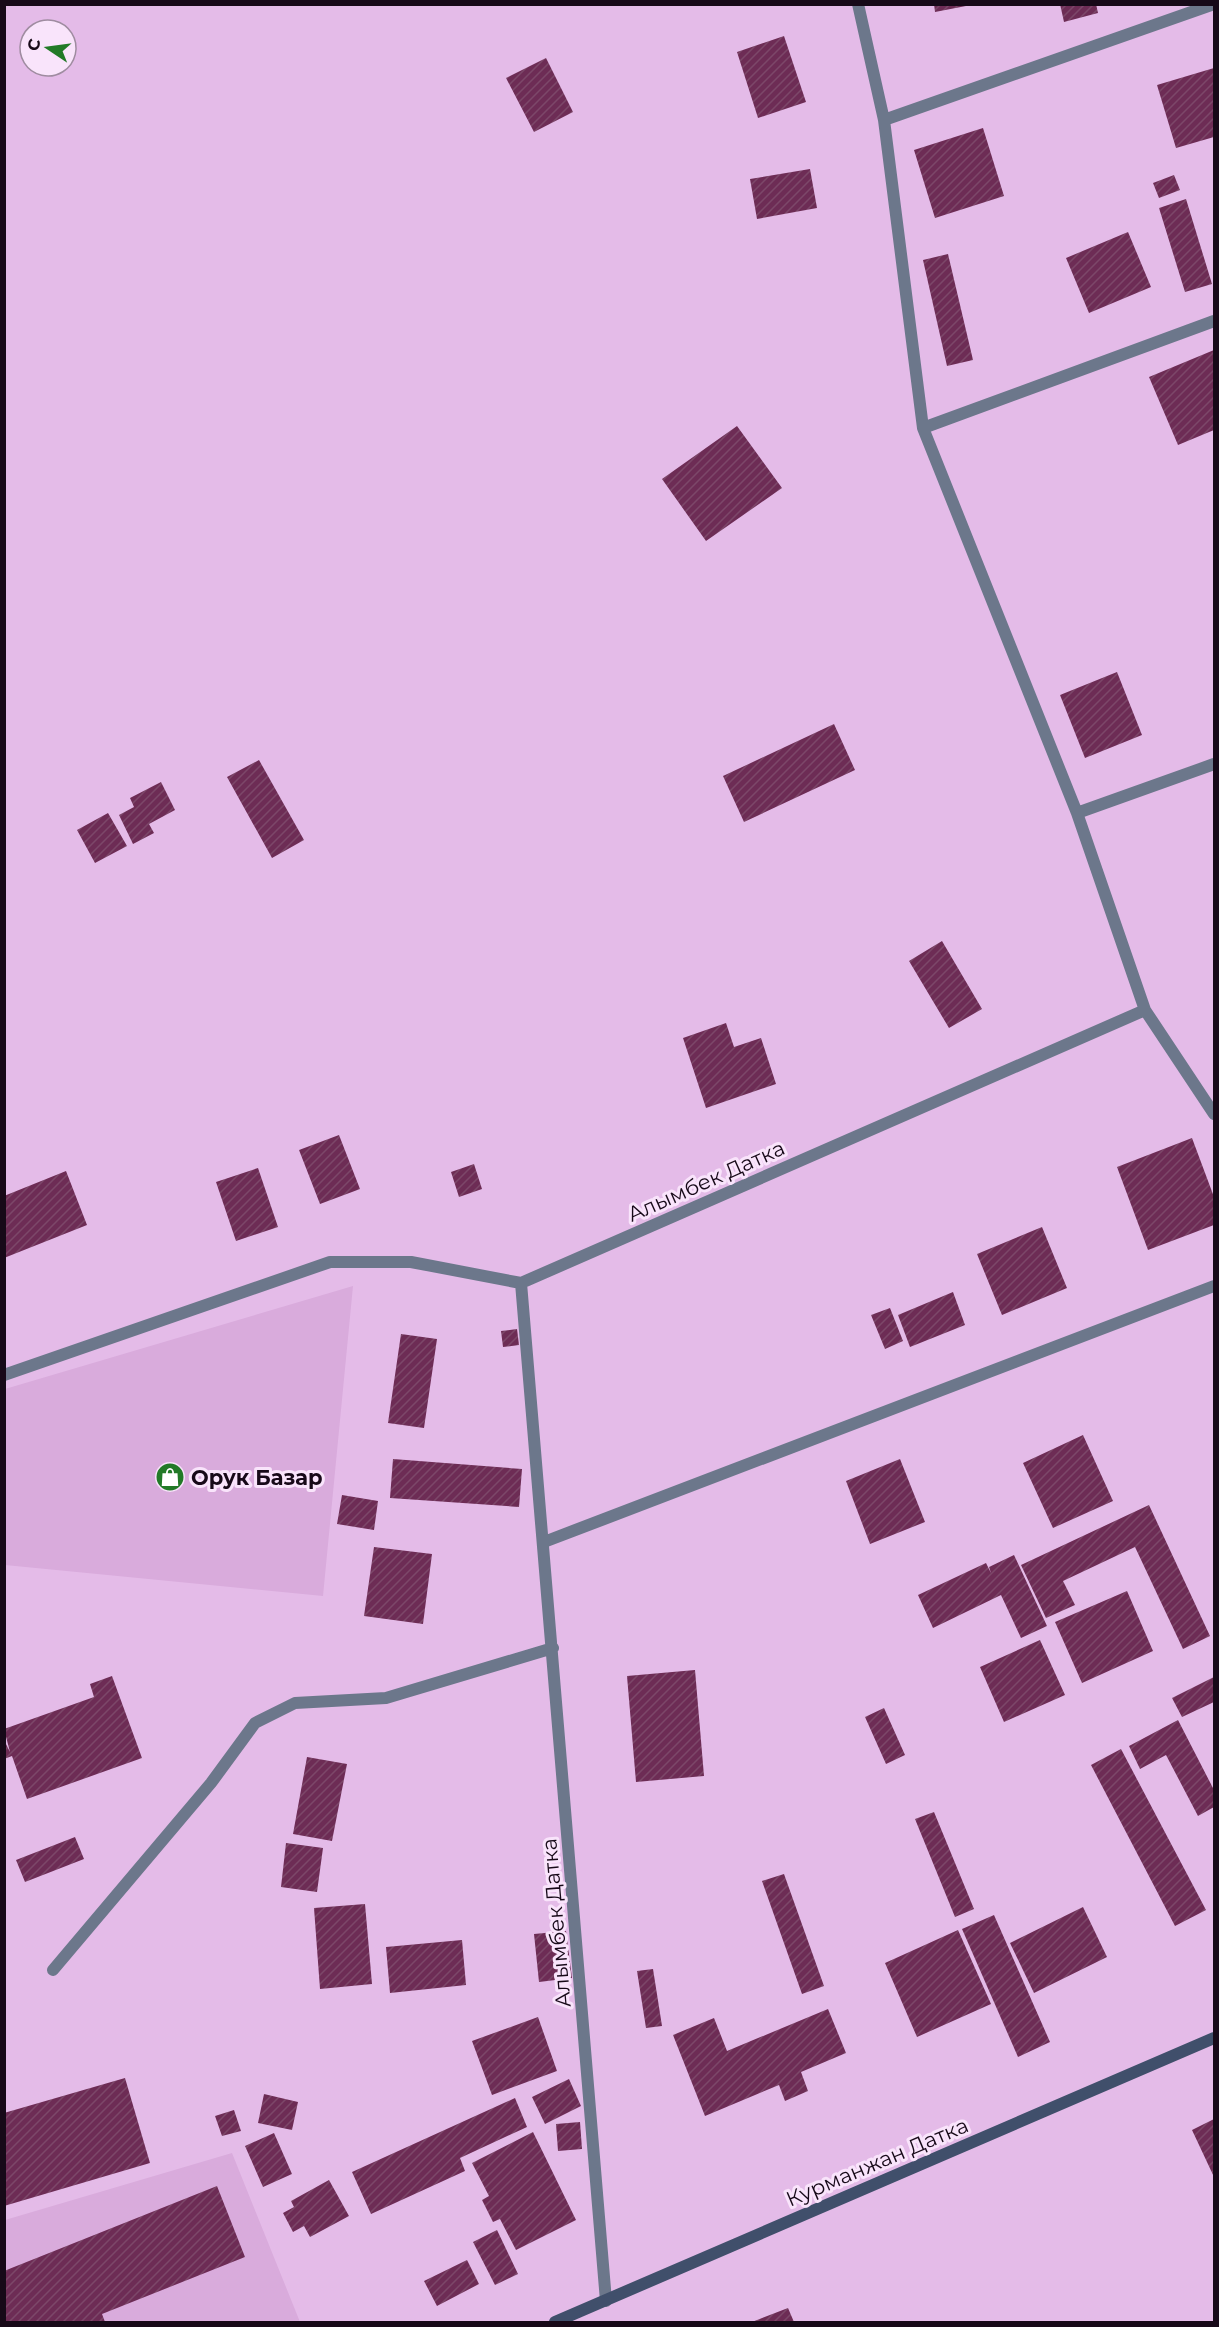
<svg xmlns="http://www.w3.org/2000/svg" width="1219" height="2327" font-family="Montserrat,sans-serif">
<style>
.built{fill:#d9abdc}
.building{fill:url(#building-hatch)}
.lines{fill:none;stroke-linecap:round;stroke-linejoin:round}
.street{stroke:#6c778b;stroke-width:12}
.secondary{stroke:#404f6b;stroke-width:12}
.labels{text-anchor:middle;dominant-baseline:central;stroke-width:6;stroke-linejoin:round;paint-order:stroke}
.street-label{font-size:21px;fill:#170918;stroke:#f9e4fb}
.poi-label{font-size:21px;font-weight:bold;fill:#170918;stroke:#f9e4fb;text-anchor:start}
</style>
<defs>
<pattern id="building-hatch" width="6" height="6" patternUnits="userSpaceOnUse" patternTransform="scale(1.5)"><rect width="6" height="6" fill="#6d2c55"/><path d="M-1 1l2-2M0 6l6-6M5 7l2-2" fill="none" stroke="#7c4769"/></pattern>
</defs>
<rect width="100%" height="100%" fill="#e4bbe8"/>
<path class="built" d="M353,1286l-30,310 -318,-31v-176z
M232,2153l68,169h-295v-102z"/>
<path class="building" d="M934,4h32v2l-31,6z
M1060,4h36l2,9 -34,9z
M784,36l22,66 -48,16 -21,-66z
M546,58l27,54 -39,20 -28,-54z
M1214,68v69l-38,11 -19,-63z
M983,128l21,68 -69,22 -21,-68z
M810,169l7,39 -60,11 -7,-40z
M1174,175l6,15 -21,8 -6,-15z
M1186,199l26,85 -27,8 -26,-84z
M1128,232l23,55 -62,26 -23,-55z
M948,254l25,106 -26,6 -24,-106z
M1214,350v80l-36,15 -29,-68z
M737,426l45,62 -76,53 -44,-62z
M1117,672l25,63 -57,23 -25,-63z
M834,724l21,46 -111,52 -21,-46z
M259,760l45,80 -32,18 -45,-81z
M161,782l14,28 -26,14 5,9 -21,11 -14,-29 15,-8 -4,-9z
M108,813l19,33 -32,17 -18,-33z
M942,941l40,68 -33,19 -40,-67z
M726,1023l8,24 27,-9 15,46 -70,24 -23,-70z
M339,1135l21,54 -40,15 -21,-54z
M1192,1138l22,59v28l-66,25 -31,-83z
M474,1164l8,25 -23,8 -8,-25z
M258,1168l20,59 -42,14 -20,-59z
M66,1171l21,54 -83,33v-62z
M1042,1227l25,61 -65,27 -25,-61z
M953,1292l12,33 -55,22 -12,-32z
M890,1308l13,33 -18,8 -14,-34z
M517,1329l2,16 -16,2 -2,-16z
M401,1334l36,5 -13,89 -36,-5z
M1083,1435l30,66 -60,27 -30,-65z
M393,1459l129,10 -3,38 -129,-9z
M900,1459l25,63 -55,22 -24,-63z
M342,1495l36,6 -4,29 -37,-6z
M1149,1505l61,131 -27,13 -48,-102 -72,34 12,24 -29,13 -25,-53z
M374,1547l58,7 -9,70 -59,-8z
M1014,1555l33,71 -26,12 -20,-43 -68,33 -15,-33 68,-32 5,10 -2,-6z
M1127,1591l26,60 -71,32 -27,-61z
M1040,1640l25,55 -61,27 -24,-55z
M695,1670l9,106 -68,6 -9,-106z
M112,1676l30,82 -115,41 -15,-43 -8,3v-19l6,12 -6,-23 90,-32 -4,-13z
M1214,1677v25l-32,15 -10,-19z
M884,1708l21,47 -19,9 -21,-47z
M1178,1720l36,70v17l-16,9 -32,-61 -26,14 -11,-23z
M1121,1749l85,161 -31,16 -84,-161z
M307,1757l40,7 -15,77 -39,-7z
M934,1812l40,97 -19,8 -40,-98z
M75,1837l9,22 -59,23 -9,-22z
M286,1843l37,5 -6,44 -36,-5z
M784,1874l40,112 -22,8 -40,-113z
M365,1904l7,80 -52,5 -6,-81z
M1083,1907l24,50 -73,36 -24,-50z
M994,1915l56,127 -32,15 -56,-128z
M958,1930l33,74 -74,33 -32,-74z
M566,1931l6,47 -33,4 -5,-48z
M462,1940l4,45 -76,8 -4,-46z
M653,1969l9,57 -16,2 -9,-57z
M828,2009l18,44 -45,19 7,19 -23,10 -6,-16 -74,31 -32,-81 41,-17 13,33z
M538,2017l19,54 -65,24 -20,-54z
M125,2078l25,85 -146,43v-93z
M569,2079l12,27 -36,18 -13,-27z
M264,2094l34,8 -6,28 -34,-7z
M515,2098l12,29 -67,31 5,13 -94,43 -19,-42z
M234,2110l7,21 -19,5 -7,-20z
M1214,2119v58l-22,-47z
M580,2122l2,27 -24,2 -2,-27z
M533,2132l43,88 -60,30 -16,-31 -7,3 -11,-22 7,-4 -17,-33z
M274,2133l18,41 -29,13 -18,-41z
M329,2180l20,36 -39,21 -6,-11 -11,6 -10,-19 11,-6 -3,-6z
M217,2186l28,71 -143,57 3,8h-101v-51z
M497,2230l21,44 -23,11 -22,-43z
M467,2260l12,24 -42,22 -13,-25z
M788,2308l6,14h-42z"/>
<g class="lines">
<path class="street" d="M858,4l26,116 39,308 154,385 68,197 69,104
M884,120l330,-116
M923,428l291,-107
M1077,813l137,-49
M521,1283l85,1018
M521,1283l624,-273
M4,1375l326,-113h81l110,21
M544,1542l670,-256
M53,1970l158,-187 44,-60 40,-20 91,-5 167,-50"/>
<path class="secondary" d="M555,2322l659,-284"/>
</g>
<defs>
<g id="shop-disc" transform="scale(1.5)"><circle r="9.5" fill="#227a27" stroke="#f9e4fb"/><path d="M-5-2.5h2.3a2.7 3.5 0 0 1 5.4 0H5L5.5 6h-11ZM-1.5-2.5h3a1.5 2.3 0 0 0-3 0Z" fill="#fff"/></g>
</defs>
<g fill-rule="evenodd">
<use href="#shop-disc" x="170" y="1477"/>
</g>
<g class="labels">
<g class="street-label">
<text transform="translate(706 1181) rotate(-24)">Алымбек Датка</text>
<text transform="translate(556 1923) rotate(-95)">Алымбек Датка</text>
<text transform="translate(877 2162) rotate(-23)">Курманжан Датка</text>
</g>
<g class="poi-label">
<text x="191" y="1477">Орук Базар</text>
</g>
</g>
<rect width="1219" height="2327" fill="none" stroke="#170918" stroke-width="12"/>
<g transform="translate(48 48) rotate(283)"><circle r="28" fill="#f9e4fb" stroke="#9f8ca0" stroke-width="1.5"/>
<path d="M0-4.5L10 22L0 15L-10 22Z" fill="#227a27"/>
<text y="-9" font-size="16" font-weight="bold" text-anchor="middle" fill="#170918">С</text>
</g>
</svg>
